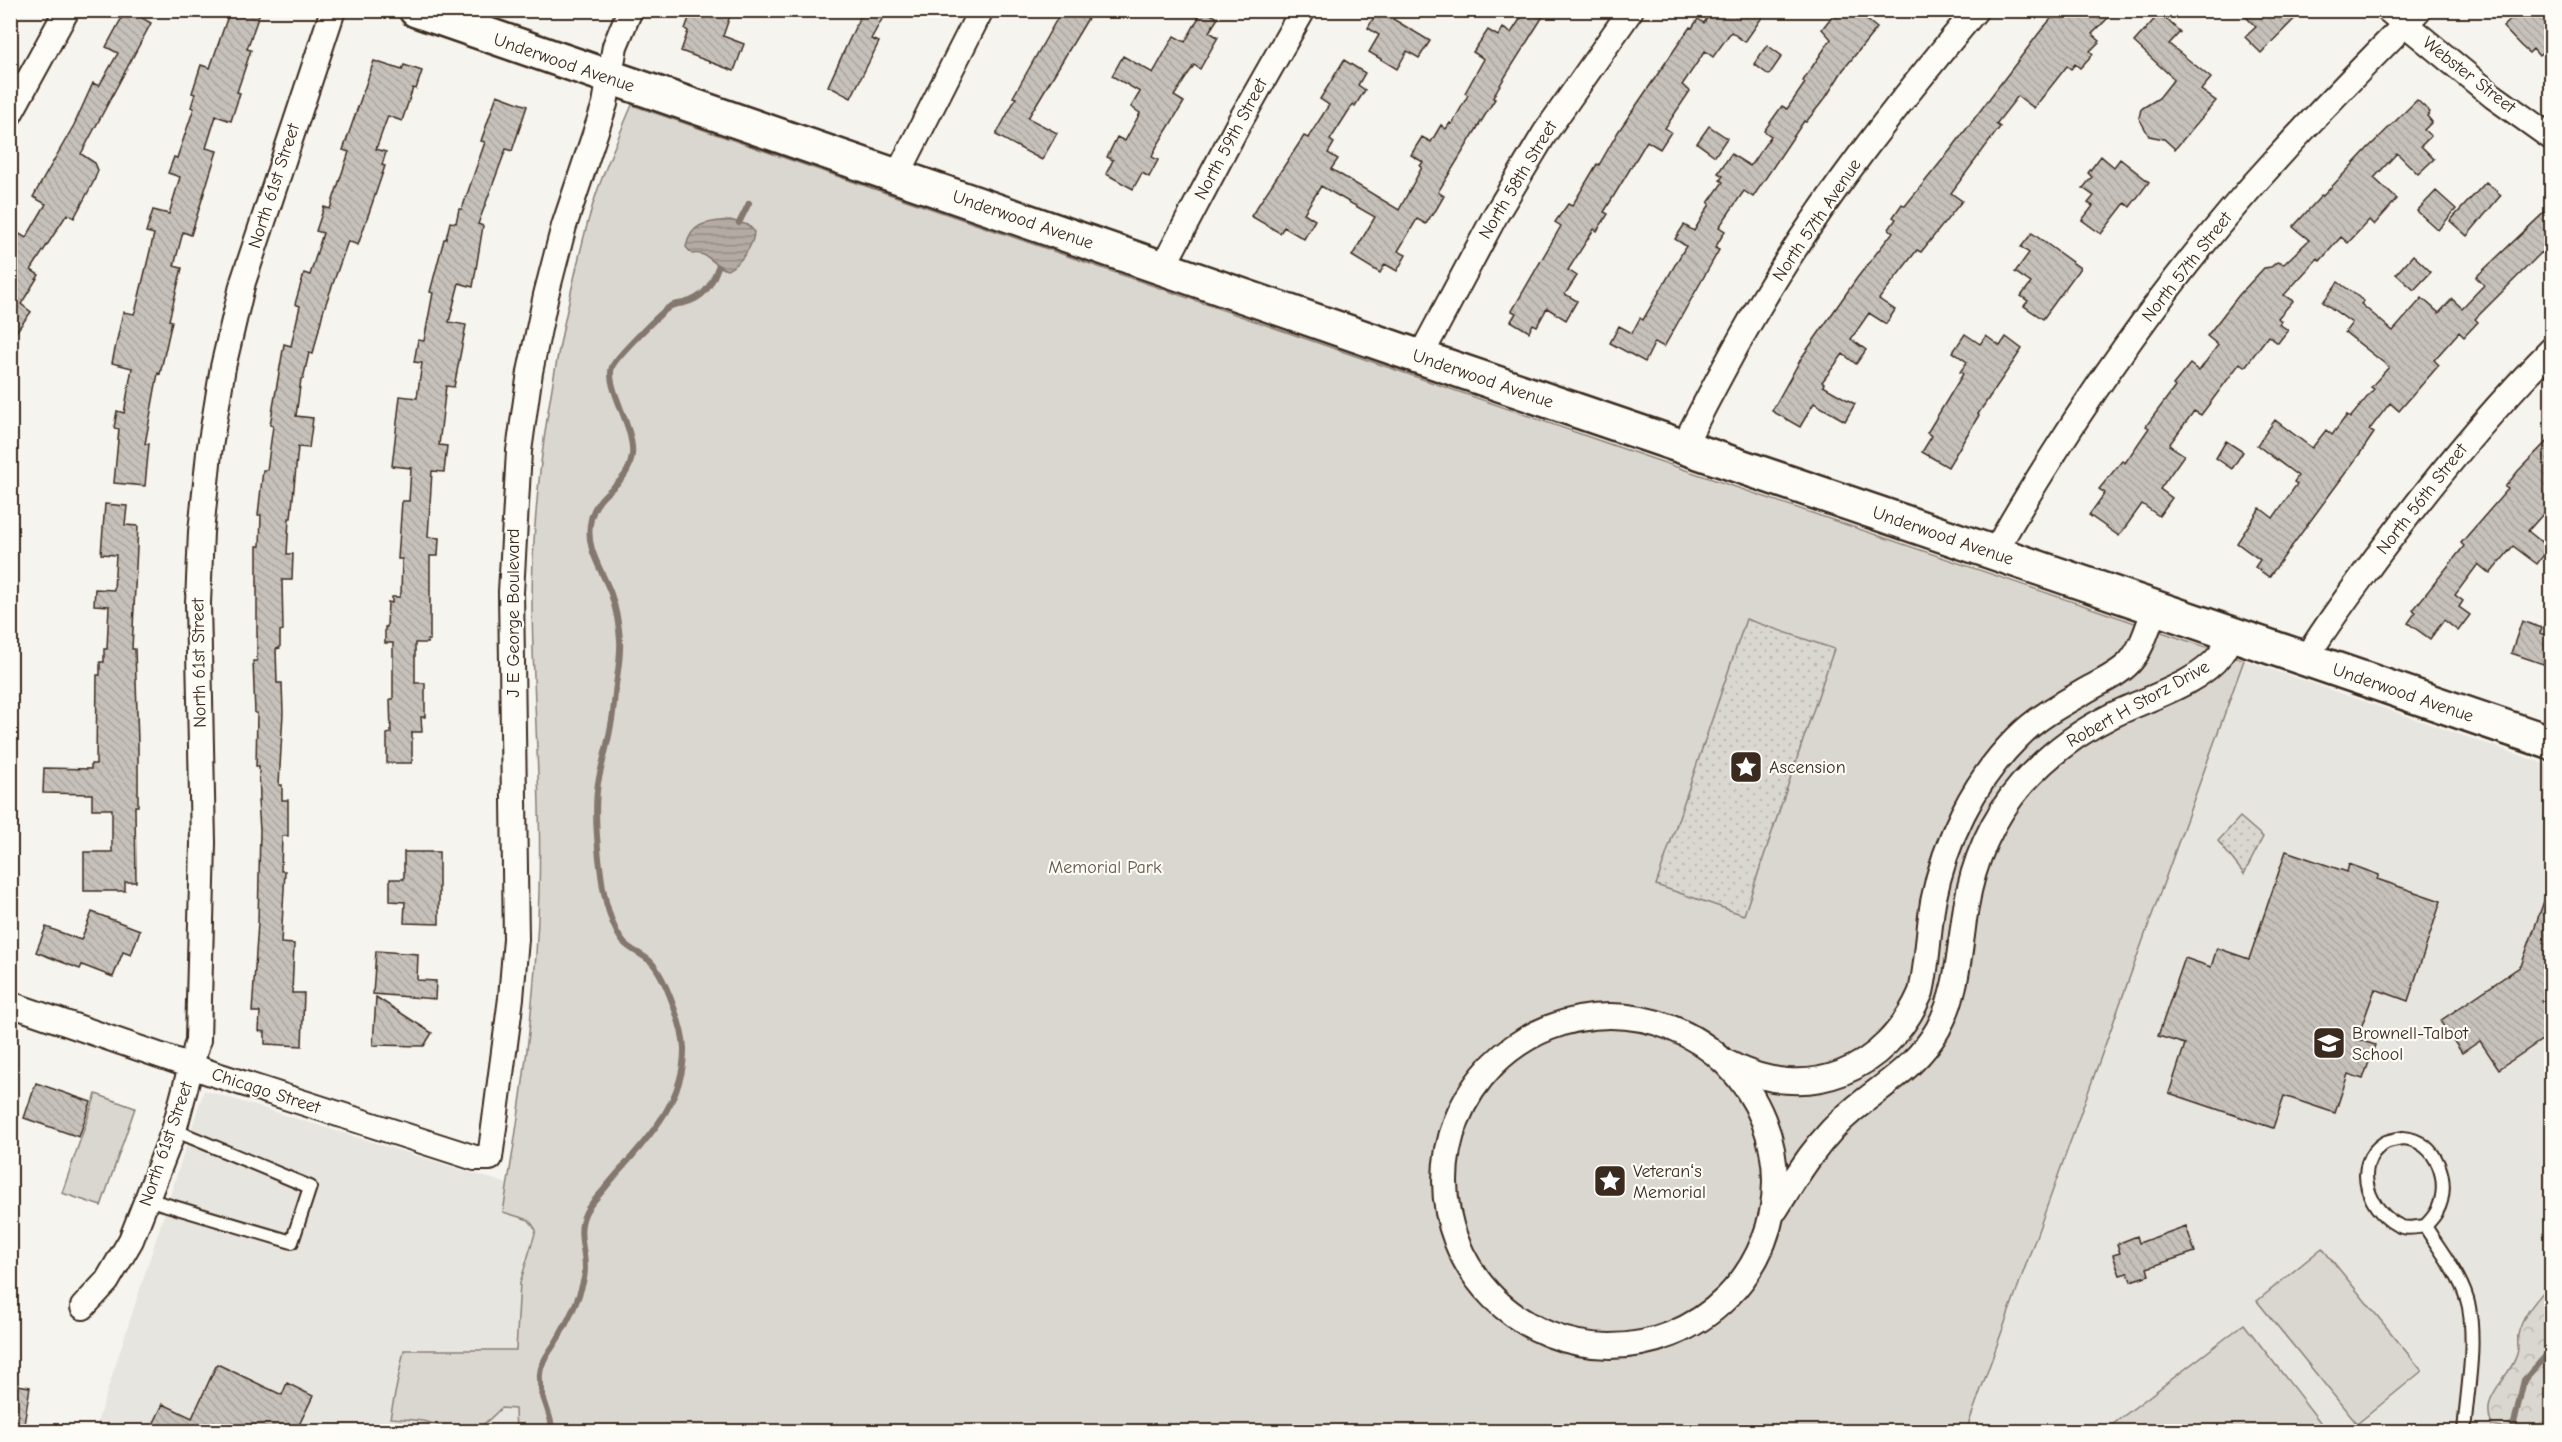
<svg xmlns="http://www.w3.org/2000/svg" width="2562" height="1442" font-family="'Comic Neue',sans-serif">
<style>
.built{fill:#e7e5df}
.forest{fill:url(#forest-crowns);stroke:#8a8077;stroke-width:1.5}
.park{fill:#dad6d0;stroke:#8a8077;stroke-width:1.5}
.garden{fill:url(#garden-dots);stroke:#8a8077;stroke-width:1.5}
.water{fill:url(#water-rules);stroke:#84786e;stroke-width:1.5}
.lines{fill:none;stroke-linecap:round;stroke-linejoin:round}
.stream{stroke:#84786e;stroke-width:6}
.building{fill:url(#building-back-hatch);stroke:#3b2a1e;stroke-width:1.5}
.service-casing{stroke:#3b2a1e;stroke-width:16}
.minor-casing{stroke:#3b2a1e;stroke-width:28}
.secondary-casing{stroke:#3b2a1e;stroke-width:38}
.service{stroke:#fdfcf7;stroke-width:12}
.minor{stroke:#fdfcf7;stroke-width:24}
.secondary{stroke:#fdfcf7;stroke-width:33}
.labels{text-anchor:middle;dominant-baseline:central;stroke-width:4.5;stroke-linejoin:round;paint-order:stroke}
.street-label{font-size:18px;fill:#3b2a1e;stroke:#fdfcf7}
.poi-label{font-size:18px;fill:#3b2a1e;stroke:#fdfcf7;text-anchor:start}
.park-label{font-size:18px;fill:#63554a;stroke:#fdfcf7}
</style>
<defs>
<pattern id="forest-crowns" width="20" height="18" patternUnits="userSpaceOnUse" patternTransform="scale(1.5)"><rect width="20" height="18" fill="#dad6d0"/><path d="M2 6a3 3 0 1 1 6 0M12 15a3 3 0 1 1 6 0" fill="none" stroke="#bcb8b2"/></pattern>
<pattern id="garden-dots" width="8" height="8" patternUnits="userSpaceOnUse" patternTransform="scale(1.5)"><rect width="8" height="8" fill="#dad6d0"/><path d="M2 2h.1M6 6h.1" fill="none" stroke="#bcb8b2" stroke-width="1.8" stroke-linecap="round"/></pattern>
<pattern id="water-rules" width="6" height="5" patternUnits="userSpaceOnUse" patternTransform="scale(1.5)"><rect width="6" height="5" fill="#b4aca4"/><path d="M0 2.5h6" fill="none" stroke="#948c85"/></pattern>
<pattern id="building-back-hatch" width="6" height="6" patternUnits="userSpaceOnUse" patternTransform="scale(1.5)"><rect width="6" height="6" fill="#c7c1bb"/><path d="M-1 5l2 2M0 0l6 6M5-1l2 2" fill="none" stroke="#aca6a0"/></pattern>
</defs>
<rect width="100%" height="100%" fill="#f5f4ee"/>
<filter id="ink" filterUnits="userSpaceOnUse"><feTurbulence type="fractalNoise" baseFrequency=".0167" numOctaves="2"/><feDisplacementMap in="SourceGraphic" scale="12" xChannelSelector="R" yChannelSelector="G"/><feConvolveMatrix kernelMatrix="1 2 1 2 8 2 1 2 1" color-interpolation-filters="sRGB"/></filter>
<g filter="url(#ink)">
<path class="built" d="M2244,660l307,106v555l-8,9 -53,101 -524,1z
M204,1090l304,94 -5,28 26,8 7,10 -21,179 1,22 -422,1z"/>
<path class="forest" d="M2551,1284v138c-19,10 -38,8 -59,4 -13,-32 17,-45 25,-72 2,-6 0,-13 1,-19 4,-20 20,-38 33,-51z"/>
<path class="park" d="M632,105l983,341 629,214 -278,771 -1450,1 -1,-23 -14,-1c-30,32 -36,25 -74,14 -11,-3 -25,-3 -37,-4l14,-68h112l4,-67 16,-53 -7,-10 -26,-8c18,-106 33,-212 36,-319 3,-96 -6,-192 -7,-288 0,-105 16,-211 39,-313 8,-34 15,-70 27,-103 10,-28 22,-56 34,-84z
M96,1094l39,14 -34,98 -39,-13z
M2322,1248l100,123 -65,53 -100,-123z
M2244,1324l83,107h-223z"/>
<path class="garden" d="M1746,619l88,30 -90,266 -88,-30z
M2240,817l23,20 -19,37 -26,-33z"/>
<path class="water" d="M730,220l18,5 6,6c0,15 -14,33 -27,39 -15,-5 -18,-19 -35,-16l-6,-7c5,-25 22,-25 44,-27z"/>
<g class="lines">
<path class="stream" d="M739,223l10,-20
M553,1432c-2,-20 -15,-39 -13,-58 1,-15 15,-28 21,-41 9,-16 19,-37 23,-55 5,-22 -9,-42 1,-64 4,-10 14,-18 20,-26 34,-42 80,-81 79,-140 -1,-20 -19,-72 -33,-86 -7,-7 -19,-11 -27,-19 -11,-13 -18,-38 -21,-55 -5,-33 -10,-73 -5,-105 4,-20 10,-39 13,-58 3,-13 3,-27 5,-40 2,-15 5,-29 4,-45 -1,-15 -4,-31 -9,-46 -9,-25 -27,-46 -20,-75 7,-31 37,-31 41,-64 3,-28 -27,-68 -20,-88 3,-9 51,-57 59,-61 4,-2 9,-2 13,-3 20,-5 27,-17 34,-36
M2512,1432l12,-52 28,-31"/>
</g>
<path class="building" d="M126,10h19l-3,8 9,5 -70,131 14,9 3,7 -4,11 -20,37 -7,-4 -36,56 8,5 -18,29 10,8 -21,28v-112l16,10 20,-34 -13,-7 41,-72 19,-42 6,3 19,-33 -12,-6z
M230,10h17l12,5 -12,34 4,1 -14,42 3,1 -9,28 -15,-5 -10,32 11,3 -26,84 -8,-3 -9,34 8,2 -13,52 3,1 -12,53 -2,-1 -13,71h4l-4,42 -31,-3 5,-54 -5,-1 3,-17 7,2 8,-45 -20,-5 11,-51 11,2 2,-5 18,-75 -8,-2 7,-22 16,4 11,-37 -12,-4 6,-16 3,1 17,-50 -3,-1 4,-13 -3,-1 9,-28 9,3z
M692,10h40l-9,26 21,8 -10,27 -53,-20 7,-20 -3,-2z
M863,10h24l-16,29 8,3 -28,56 -23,-12z
M1062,10h31l-65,108 29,15 -15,27 -46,-25 20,-37 -3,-1z
M1203,10l15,8 -9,14 9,5 -18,32 -6,-4 -20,31 10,6 -27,44 -5,11 6,3 -9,17 -7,-4 -9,16 -27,-15 7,-14 -6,-3 10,-20 8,4 15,-28 -9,-6 9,-15 -28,-16 11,-20 30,17 21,-37 11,6z
M1378,10h21l-6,9 37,22 -11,17 -12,-7 -10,18 -28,-17 10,-17 -11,-7z
M1526,10h21l-49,78 -5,10 2,1 -57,93 6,4 -11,19 -1,-1 -6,10 -9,-5 -19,32 8,4 -9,16 -12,-7 -5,9 -28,-17 23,-39 -54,-31 -17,27 11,7 -11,19 -20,-12 -4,6 -29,-17 53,-80 4,2 21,-33 -9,-6 24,-39 21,13 -7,12 7,5 -10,16 -2,-2 -23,36 4,3 -6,10 10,6 -7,10 68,41 23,-43 -2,-1 3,-4 -12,-7 6,-10 5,-8 9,5 10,-17 5,4 4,-6 2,1 16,-29 -3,-2 19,-34 -11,-7 15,-22 10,6 5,-8 8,5z
M1712,10h55l-22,32 -14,-10 -18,25 -8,-6 -23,34 8,6 -25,37 6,4 -11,17 -13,-8 -43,71 4,2 -11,17 -3,-2 -26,41 9,6 -12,18 12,7 -11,19 -19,-12 -10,18 -4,-2 -4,8 -18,-11 5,-8 -4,-2 49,-85 -6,-4 13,-18 4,2 25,-42 2,1 19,-33 72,-105 2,1 6,-9 6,4z
M1837,10h18l22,18 -34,42 -17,27 -20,25 -2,-1 -51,76 -9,-6 -25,36 6,4 -10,17 4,2 -55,97 -9,-5 -10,20 -35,-19 9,-17 13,7 8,-15 3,2 43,-74 -11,-7 9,-14 10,6 16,-27 -2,-1 15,-21 -3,-2 3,-4 -5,-3 13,-19 19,12 21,-30 -7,-5 18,-25 5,3 18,-26 -2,-2 5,-8 23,-34 -9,-10z
M2066,10h50l-24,24 8,7 -10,10 3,3 -13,14 -5,-4 -4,5 -4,-3 -33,42 -16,-12 -22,28 4,3 -49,66 11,8 -41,51 -4,-2 -38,49 16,11 -9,14 -17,-11 -18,26 15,11 -10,14 -13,-10 -21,28 2,2 -1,2 32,18 -10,17 -31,-18 -14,24 -28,-16 30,-54 55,-79 36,-46 -4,-3 7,-10 -3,-2 9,-13 3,2 47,-58 87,-115 16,-19 4,4z
M2239,10h64l-42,43 -16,-16 11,-10z
M2521,10h31v27l-5,4 4,4 -12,11 -6,-7 -4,4 -8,-7 -18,-19z
M2160,13l20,19 -11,12 42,34 -10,12 15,11 -41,48 -11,-10 -15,-3 -10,-18 2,-9 18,-11 15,-19 -40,-37z
M1767,45l15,11 -13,19 -15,-11z
M374,61l28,9 2,-5 18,6 -6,18 -3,-1 -11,33 -14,-5 -12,33 10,3 -4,13 3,1 -27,79 -10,-4 -25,71 -10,42 -4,-1 -6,26h-2l-5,37 17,2 -4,30 -11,-1 -7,71h-2l-2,36h6l-1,26h-10l1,50 -3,1v17l-4,1 1,34h5l1,30 -4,72h3v15h6v36h-6l-1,35h4l-4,72 13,1 -2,49h12l-2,53 -37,-2v-12l-6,-1 1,-19h-8l6,-89 2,-93 -2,-30h2l-1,-34h-3l1,-53h-2l-2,-52h4v-115h3l1,-31h-3l5,-45h4l6,-44 -3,-1 14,-81 7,2 9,-40 -5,-2 9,-31 6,2 13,-42 -7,-2 8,-24 6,2 19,-57 -6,-2z
M497,95l30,11 -15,45 -6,-2 -28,75 5,2 -10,61 -14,-4 -10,39 17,3 -12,62 -8,-1 -7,59 8,1 -3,26 -12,-1 -4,66 11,1 -1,18h-8v84h-3l1,3h-13v40h10v34h-4l1,15h-10v31h-25v-29l4,-1 -1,-34h3v-56h-8v-16h2l1,-25 4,1v-6h7l2,-4 1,-34h-4l4,-58h7l2,-33 -19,-2 8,-70 17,2 5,-35 -8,-1 4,-22 6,1 9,-48 -3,-1 14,-53h2l4,-17 6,1 3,-14h3l23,-67 -4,-1z
M2417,100l13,12 -3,4 5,6 -8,8 7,6 -10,10 13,13 -16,15 -21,-21 -23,25 23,21 -23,26 -5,-5 -21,23 -7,-6 -21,24 -2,-3 -34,37 9,6 -15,17 3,3 -2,3 9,6 -10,13 -10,-7 -23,31 -5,-4 -39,52 -7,-4 -25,34 15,10 -24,34 12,9 -13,18 -17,-12 -23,32 -30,-21 16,-22 -6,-4 23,-28 3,2 24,-35 -3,-2 29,-39 -2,-2 17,-21 9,7 19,-26 -11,-9 32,-41 25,-27 7,-1 6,-5 7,2 25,-24 -16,-13 29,-32 1,1 45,-48z
M1709,126l18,12 -12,18 -18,-13z
M2101,156l13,11 6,-8 29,23 -19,25 -5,-4 -24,31 -19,-14 11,-14 -5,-3 6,-7 -11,-8 9,-11 -4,-4z
M2486,182l15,13 -34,41 -17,-15z
M2436,191l20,18 -18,21 -21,-19z
M2552,205v57l-10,-10 -67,67 3,3 -14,15 -5,-5 -25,28 5,5 -40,46 -9,-8 -21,27 5,3 -13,19 -92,125 -14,-10 5,-7 -23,-17 23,-35 13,10 24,-34 -3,-2 4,-6 -41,-31 18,-25 37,28 14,-18 6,5 15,-20 3,3 24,-29 -3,-2 18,-20 -44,-35 7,-9 -29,-21 15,-20 26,19 -3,3 32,27 29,-33 17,15 13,-14 10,9 22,-23 -8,-8z
M2032,233l48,35 -37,51 -19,-13 4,-5 -7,-5 10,-13 -16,-11 14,-19 -8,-6z
M2413,255l18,17 -17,18 -18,-16z
M1965,334l15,10 6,-8 14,10 6,-9 16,12 -44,65 1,1 -31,52 -26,-15 10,-16 -5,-3 36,-59 -3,-2 7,-10 -14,-10z
M2552,436v68l-24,27 21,17 -12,16 -24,-18 -23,28 -12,-10 -23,31 8,6 -4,6 11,8 -12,16 -14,-11 -14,19 -22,-16 8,-11 -3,-2 51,-64 -3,-3 47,-54 -3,-2 13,-16z
M2226,441l17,11 -11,17 -16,-11z
M105,504l22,2 -2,19 13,1 -6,123h3l3,95v62h-3l1,76h-11v9h-41v-39h28v-43h-20v-15l-49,-1 1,-25 47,1v-5h5l1,-89h3v-13h4v-13h3l2,-43 -15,-1 1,-16 19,1 2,-35 -15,-1z
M2522,621l20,7 -2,5 12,4v30l-41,-14z
M2286,851l61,21 2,-8 30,11 -2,4 64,22 -33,100 -33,-12 -18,50 18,6 -12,34 -15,-5 -13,39 -51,-17 -11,32 -104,-35 16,-49 -27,-8 27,-78 26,9 6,-19 32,11z
M404,852h35v72l-35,-1 1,-21 -15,-1v-22h14z
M2549,887h3v107l-10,6 10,14v19l-53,36 -19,-28 -18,12 -22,-32 81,-55z
M92,912l48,18 -9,25 -8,-3 -10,25 -31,-12 -2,4 -44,-17 10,-25 35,13z
M376,951l42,3 -1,26 19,1 -1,18 -62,-5z
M376,997l56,36 -8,13 -51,-1z
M36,1083l55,19 -12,35 -55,-19z
M2186,1226l9,26 -48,16 2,7 -18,6 -3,-8 -8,2 -7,-20 7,-2 -3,-9 20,-8 2,7z
M217,1364l65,31 5,-12 26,13 -17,35h-146l13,-27 29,14z
M10,1384l20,3 -7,44h-13z"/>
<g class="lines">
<g class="service-casing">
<path id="service" d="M2403,1138c34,2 49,45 34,73 -3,6 -8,11 -12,15 -7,1 -17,3 -23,1 -33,-13 -52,-62 -18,-84 5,-3 13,-4 19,-5z
M147,1199l145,43 18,-55 -136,-57
M2425,1226c15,25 38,52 44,81 7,41 -2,84 -5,125"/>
</g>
<g class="minor-casing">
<path id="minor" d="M2388,10l105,86 59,42
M10,114l57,-104
M897,176l84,-166
M1162,269l77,-146 64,-113
M1420,357l75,-141 50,-83 86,-123
M1683,447c25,-49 50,-97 78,-144 61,-104 137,-200 215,-293
M1994,554c20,-38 43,-74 66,-110 65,-102 138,-200 220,-289 45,-50 92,-97 139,-145
M2305,660c21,-35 46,-68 70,-101 55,-74 112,-145 177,-210
M10,1004l204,70 261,84h15l21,-160 5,-59 -5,-347 8,-141 11,-79 16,-77 18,-69 41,-122 10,-58 15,-36
M1445 1181a165 165 0 1 1 330 0a165 165 0 1 1-330 0Z
M1728,1063c79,42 158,9 193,-71 7,-30 7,-60 12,-90 12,-61 40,-120 84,-164 21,-22 49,-36 75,-51 13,-7 28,-14 38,-25 13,-15 18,-36 25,-54
M1776,1209c22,-36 44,-72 77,-99 31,-26 65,-45 85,-81 21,-39 21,-80 28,-122 7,-45 26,-89 56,-123 25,-28 55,-51 89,-68 33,-17 87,-31 110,-62 4,-5 7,-13 10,-20
M83,1307l24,-26 24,-41 43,-110 24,-90 5,-197 -5,-240 3,-71 8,-79 14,-86 20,-85 90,-272"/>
</g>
<g class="secondary-casing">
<path id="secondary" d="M416,10l1004,347 1132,386"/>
</g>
<use href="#service" class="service"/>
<use href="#minor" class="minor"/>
<use href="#secondary" class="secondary"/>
</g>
</g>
<defs>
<g id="sight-square" transform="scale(1.725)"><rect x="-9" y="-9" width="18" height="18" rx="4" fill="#3b2a1e" stroke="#fdfcf7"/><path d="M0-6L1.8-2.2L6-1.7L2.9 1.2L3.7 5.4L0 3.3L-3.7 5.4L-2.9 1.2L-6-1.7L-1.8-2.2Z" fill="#fff"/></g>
<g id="school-square" transform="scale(1.725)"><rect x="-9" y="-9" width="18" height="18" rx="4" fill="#3b2a1e" stroke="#fdfcf7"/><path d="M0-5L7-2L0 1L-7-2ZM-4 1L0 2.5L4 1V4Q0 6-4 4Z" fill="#fff"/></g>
</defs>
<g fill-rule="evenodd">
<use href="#sight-square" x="1746" y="767"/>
<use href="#school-square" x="2329" y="1043"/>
<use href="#sight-square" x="1610" y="1181"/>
</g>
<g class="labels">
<g class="street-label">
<text transform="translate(564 63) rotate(19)">Underwood Avenue</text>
<text transform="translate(2469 75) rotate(38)">Webster Street</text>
<text transform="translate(1231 139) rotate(-62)">North 59th Street</text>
<text transform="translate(1518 180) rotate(-59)">North 58th Street</text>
<text transform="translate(274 186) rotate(-72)">North 61st Street</text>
<text transform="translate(1023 220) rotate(19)">Underwood Avenue</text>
<text transform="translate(1817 220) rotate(-56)">North 57th Avenue</text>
<text transform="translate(2187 267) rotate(-52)">North 57th Street</text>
<text transform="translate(1483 379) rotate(19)">Underwood Avenue</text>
<text transform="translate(2422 499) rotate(-52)">North 56th Street</text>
<text transform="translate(1943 536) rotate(19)">Underwood Avenue</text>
<text transform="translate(513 613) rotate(-90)">J E George Boulevard</text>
<text transform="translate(199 663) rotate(-91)">North 61st Street</text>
<text transform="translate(2403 693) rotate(19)">Underwood Avenue</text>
<text transform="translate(2138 704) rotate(-29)">Robert H Storz Drive</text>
<text transform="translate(266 1091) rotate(18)">Chicago Street</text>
<text transform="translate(166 1144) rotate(-71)">North 61st Street</text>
</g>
<g class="poi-label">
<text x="1769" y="767">Ascension</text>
<text x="2352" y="1033">Brownell-Talbot<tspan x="2352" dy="21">School</tspan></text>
<text x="1633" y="1171">Veteranʻs<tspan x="1633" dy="21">Memorial</tspan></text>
</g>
<g class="park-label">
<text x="1105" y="867">Memorial Park</text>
</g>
</g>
<rect width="2562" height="1442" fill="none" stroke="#fdfcf7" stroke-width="36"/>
<rect x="18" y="18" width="2526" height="1406" fill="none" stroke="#3b2a1e" stroke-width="2" filter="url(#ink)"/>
</svg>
